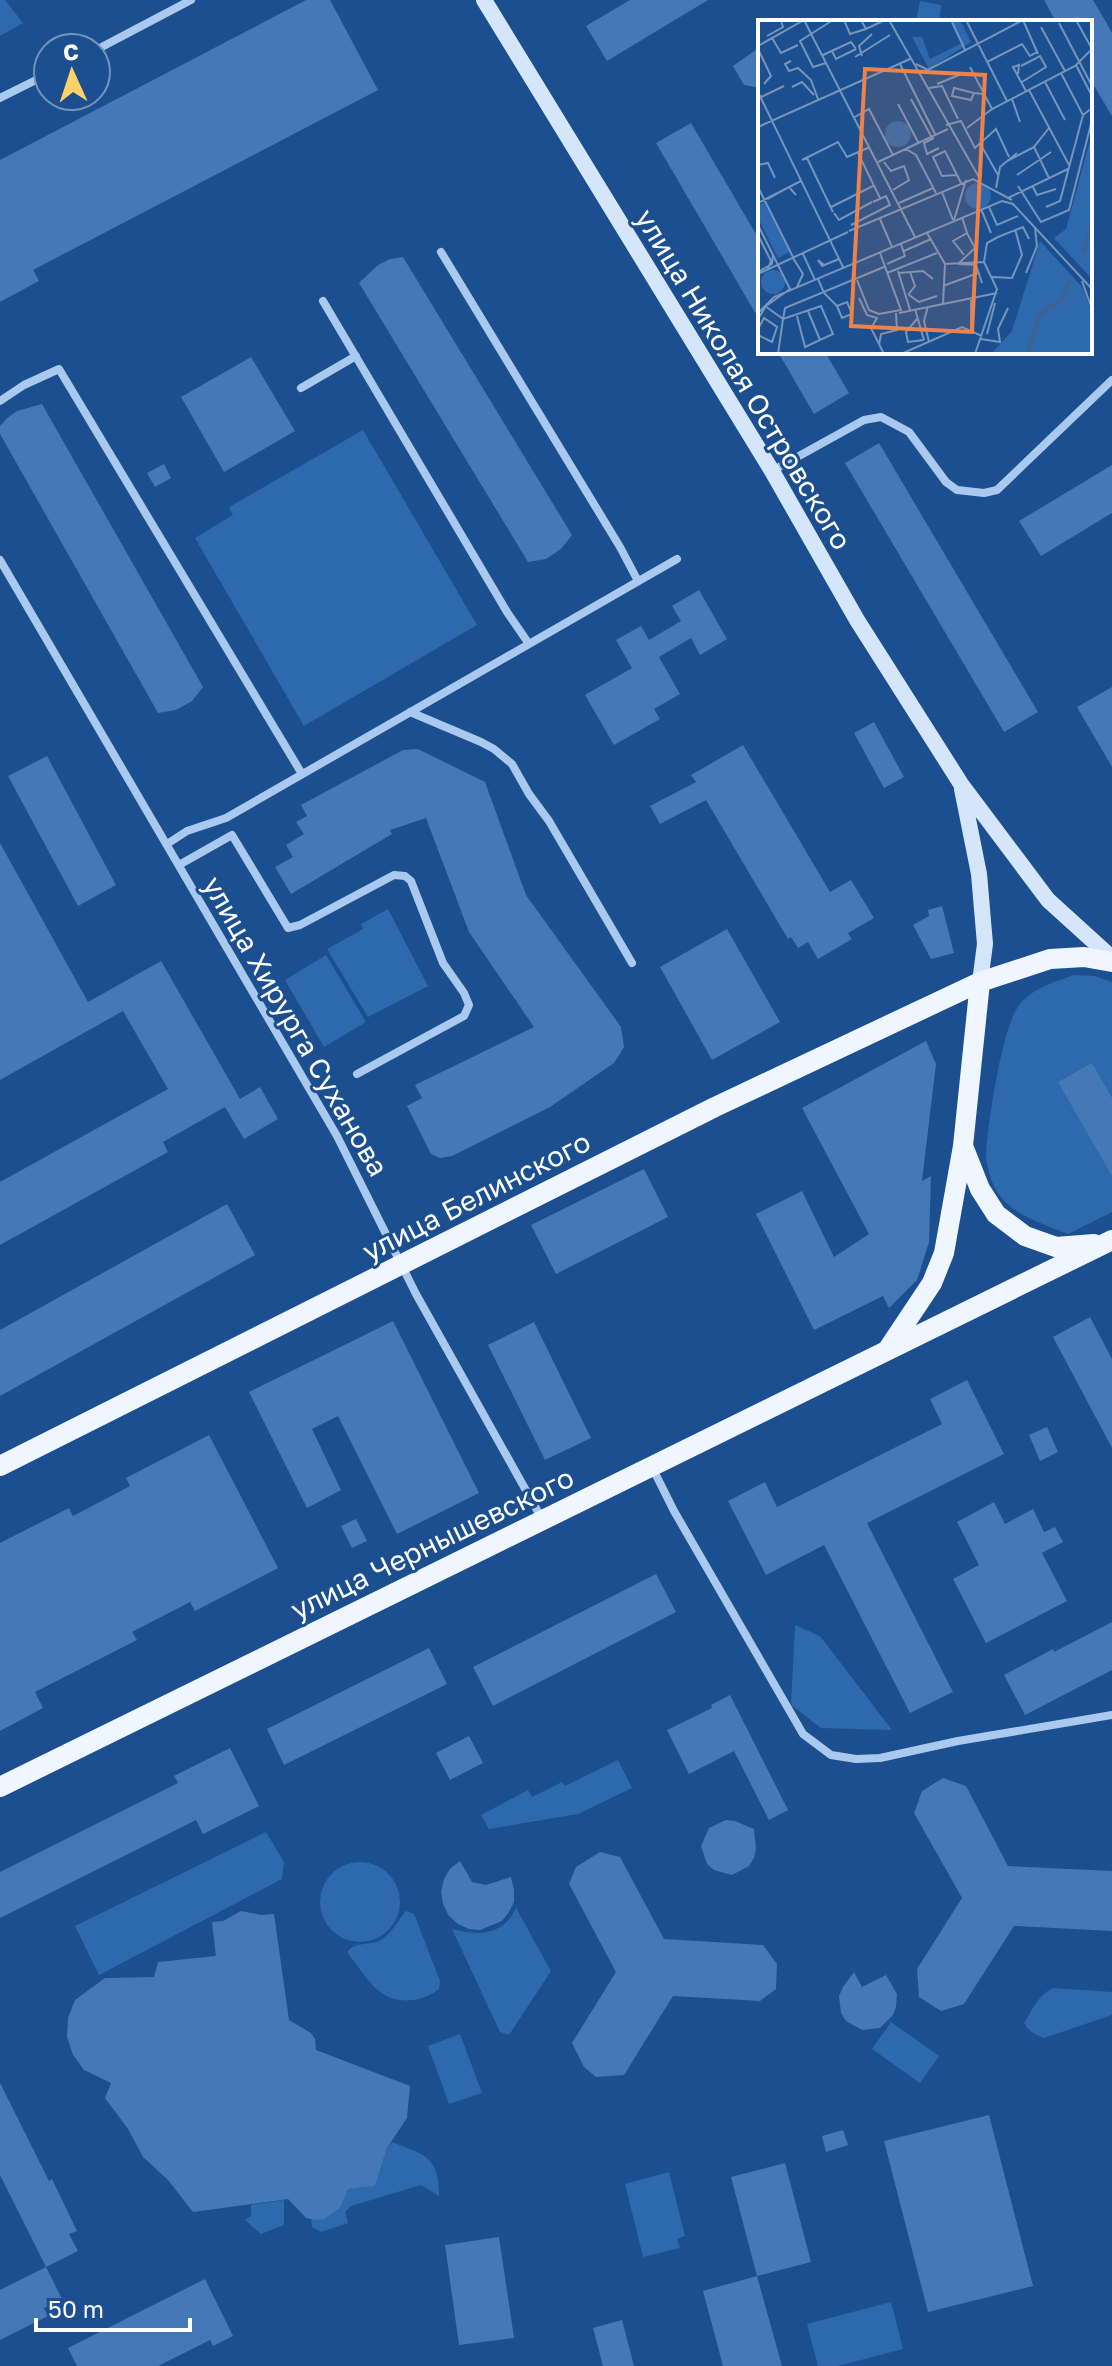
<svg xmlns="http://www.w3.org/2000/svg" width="1112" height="2366" font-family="'Golos Text',sans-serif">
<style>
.green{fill:#2e69ad}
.building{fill:#4478b7}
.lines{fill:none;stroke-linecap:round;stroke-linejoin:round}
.street{stroke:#a9c9ee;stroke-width:8}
.secondary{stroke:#d6e6fa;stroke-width:16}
.primary{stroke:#f0f6ff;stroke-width:20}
.labels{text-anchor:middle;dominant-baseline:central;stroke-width:6;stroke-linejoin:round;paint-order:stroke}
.street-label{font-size:28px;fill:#fff;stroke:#1b4f8f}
.inset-river{fill:none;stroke:#3c6290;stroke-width:4}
.inset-road{fill:none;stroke:#7695bc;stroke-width:2}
.view{fill:#ee8249;fill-opacity:0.15;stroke:#ee8249;stroke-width:4}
.inset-edge{fill:none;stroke:#fff;stroke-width:4}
</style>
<rect width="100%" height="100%" fill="#1b4f8f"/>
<path class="green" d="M0,0h5l18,23 -23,13z
M920,1l21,4 -2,17h-23z
M363,430l114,195 -173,101 -109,-188 38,-23 -4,-8z
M388,909l40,77 -60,31 -41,-68 36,-20 -2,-5z
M326,955l40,67 -42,25 -39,-67z
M1074,975l21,1 17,6v230l-44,22c-28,-11 -63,-21 -75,-50 -4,-9 -7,-22 -7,-30 2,-31 16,-129 34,-150 13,-16 35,-22 54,-29z
M795,1625l25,11 72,94 -71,-2 -30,-23z
M618,1760l14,28 -54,26 -89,15 -8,-14 47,-25 4,7 30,-15 3,4z
M266,1832l18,30 -2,17 -183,96 -24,-49z
M320 1902a40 40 0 1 1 80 0a40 40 0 1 1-80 0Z
M516,1908l35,63 -42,64 -9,-3 -48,-103c26,7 51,7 64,-21z
M406,1911l8,3 26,67 -1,8c-15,12 -39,16 -56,5 -13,-8 -24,-27 -34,-39l-1,-4c8,-10 20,-5 31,-10 13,-7 18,-20 27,-30z
M1053,1988l59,4v23l-68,23c-8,-3 -16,-7 -20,-15 8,-13 15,-29 29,-35z
M891,2022l48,34 -19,27 -48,-34z
M460,2034l22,59 -33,11 -21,-58z
M392,2142c33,13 47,14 47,54l-18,-11 -70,21 -6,6 3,11 -27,9 -9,-5 -1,-8h14l15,-11 4,-19 31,-3 12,-38z
M669,2172l16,64 -8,3 3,9 -37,9 -18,-73z
M284,2200v25l-23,9 -16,-14 6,-4v-11z
M891,2302l12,47 -65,17h-20l-11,-42z"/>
<path class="building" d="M306,0h24l48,90 -345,180 6,11 -39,21v-142z
M630,0h78l-101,61 -21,-35z
M1044,0h49l13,22 6,11v83l-22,-37v-57h-34z
M760,47v41l-16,-3 -11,-19z
M691,123l69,118v80l-104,-178z
M403,257l169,278 -11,14 -15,10 -18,3 -169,-279 19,-18 12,-6z
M778,352h47l24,41 -35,21z
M251,357l44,74 -71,41 -43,-75z
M42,404l161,283 -11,14 -16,9 -18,3 -158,-279v-8l6,-7 11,-8z
M879,443l159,269 -34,20 -159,-269z
M164,464l7,14 -16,9 -8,-14z
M1112,465v48l-71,43 -22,-35z
M699,590l28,49 -27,16 -9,-17 -32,19 21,37 -26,15 6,10 -46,26 -29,-50 47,-27 -16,-28 25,-14 8,14 32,-19 -9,-15z
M1112,687v80l-35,-60z
M874,722l30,55 -20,11 -30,-55z
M743,745l87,147 21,-12 23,38 -26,15 4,6 -34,20 -10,-17 -10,6 -7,-11 -3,2 -82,-139 -46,24 -10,-18 46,-24 -5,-7z
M418,749l67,33 41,113 95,132 3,20 -10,16 -64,44 -98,49 -12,2 -9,-4 -24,-48 15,-8 -7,-13 119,-58 -65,-95 -43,-114 -36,12 2,4 -101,60 -16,-27 18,-10 -7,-12 18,-11 -8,-12 11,-6 -6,-11 102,-55z
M47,756l69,129 -38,21 -70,-130z
M0,843l88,159 73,-41 79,138 20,-12 18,32 -34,20 -19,-32 -62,35 5,10 -168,93v-63l168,-93 -45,-78 -123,69z
M942,906l12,47 -23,6 -18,-34 16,-9 -1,-6z
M727,929l53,93 -68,38 -52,-93z
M926,1041l10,23 -14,117 9,-5 -2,66 -12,38 -28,28 -6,-12 -69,34 -58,-116 46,-23 32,66 35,-23 -67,-126z
M1092,1063l20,35v78l-54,-94z
M644,1169l24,48 -112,57 -25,-49z
M227,1204l28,51 -255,141v-66z
M1090,1317l22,42v89l-59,-111z
M393,1321l86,172 -82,41 -59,-118 -26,13 29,61 -34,18 -58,-116z
M534,1322l57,116 -46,22 -57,-115z
M967,1380l37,74 -137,69 86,169 -43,21 -86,-168 -58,30 -38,-74 37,-19 12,25 165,-83 -12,-25z
M1047,1427l11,25 -18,9 -11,-26z
M209,1435l69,133 -83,43 -5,-9 -58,30 5,8 -102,52 8,16 -43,23v-188l69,-35 4,8 57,-30 -4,-8z
M994,1502l11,22 28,-15 11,23 11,-5 8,15 -21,11 25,48 -81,42 -33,-64 26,-14 -22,-43z
M356,1519l11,22 -15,7 -11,-22z
M656,1574l20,38 -183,94 -20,-39z
M1112,1622v48l-87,45 -21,-40 49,-26 1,3z
M429,1648l18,36 -163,81 -17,-36z
M730,1695l58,115 -19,10 -35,-69 -45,23 -22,-44 45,-22 -1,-3z
M469,1736l14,27 -33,17 -14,-27z
M230,1748l29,58 -56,28 -7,-14 -196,98v-46l178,-89 -4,-7z
M943,1778l23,8 42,80 104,5v60l-98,-5 -50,78 -23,7 -22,-14 -2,-28 45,-71 -48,-85 8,-22z
M726,1820l9,1 19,8 2,20 -2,9 -5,8 -17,9 -18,-5 -7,-6 -6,-18 8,-18z
M600,1852l20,5 44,82 99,6 14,19 -1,25 -16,12 -87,-5 -49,79 -28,2 -12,-10 -12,-24 44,-71 -47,-88 7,-17z
M460,1861l12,21 14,3 25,-8 3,13v12l-5,10 -7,9 -22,9 -11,-1 -11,-5 -9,-8 -6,-12 -2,-12 3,-13 6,-10z
M241,1911l20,4 13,-1 15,106 22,13 4,6 1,11 94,36 -3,32 -20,30 -12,38 -27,3 -8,19 -15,11 -9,1 -10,-2 -18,-19 -95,13 -25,-32 -25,-23 -15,-28 -23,-31 6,-15 -27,-13 -11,-15 -6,-18 1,-19 7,-18 30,-22 49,-1 4,-15 58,-6 -4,-34 11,-1z
M854,1972l8,15 24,-12 11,19 -1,13 -3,8 -13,13 -18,2 -16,-9 -5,-8 -2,-17 4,-9z
M0,2083l49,98 3,-2 25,52 -8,3 9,17 -32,16 16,32 -18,9 4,8 -48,24v-50l46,-23 -46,-92z
M989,2115l44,171 -105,26 -44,-171z
M843,2130l5,15 -22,7 -4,-16z
M785,2163l26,99 -54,14 -26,-99z
M499,2237l15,101 -55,7 -14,-100z
M757,2276l25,90h-59l-20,-75z
M205,2279l28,57 -20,10 -3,-6 -52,26h-81l-9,-18z
M622,2320l12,46h-31l-10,-38z"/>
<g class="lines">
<path class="street" d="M96,50l95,-50
M0,98l48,-24
M441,252l179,295 18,34
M323,301l184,311 22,32
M301,388l55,-32
M0,401l24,-16 35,-16 243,405
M772,471l92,-51 17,-3 28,15 37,50 11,8 27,3 13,-3 115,-110
M0,560l337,576 79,158 126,225
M410,712l71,30 13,7 18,15 17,30 20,27 83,142
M167,844l20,-13 39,-13 451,-259
M179,865l53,-30 56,93 12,-3 94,-50 11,1 6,5 32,82 21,30 5,12 -5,11 -107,58
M652,1467l22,44 129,223 28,21 25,4 24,-1 78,-17 154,-26"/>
<path class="secondary" d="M484,0l288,471 85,149 104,164 87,116 64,58
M962,789l17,85 6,70 -5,38"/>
<path class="primary" d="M963,1146l17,43 16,25 29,22 31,11 38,-3
M888,1349l44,-66 12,-30 19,-107 17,-164
M0,1466l715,-359 265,-125 70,-23 34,-2 28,5
M0,1787l1112,-547"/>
</g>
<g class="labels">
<g class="street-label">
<text transform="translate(744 379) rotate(59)">улица Николая Островского</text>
<text transform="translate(296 1026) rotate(60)">улица Хирурга Суханова</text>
<text transform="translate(476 1196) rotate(-27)">улица Белинского</text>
<text transform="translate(432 1543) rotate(-26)">улица Чернышевского</text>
</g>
</g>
<g transform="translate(758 20)">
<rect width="334" height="334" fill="#1b4f8f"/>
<path d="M202,0l11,22 -42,27 -17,-32h10l8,22 32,-16 -9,-21zM127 114a13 13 0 1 1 26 0a13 13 0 1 1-26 0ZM334,113v146l-38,-41 12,-9zM207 176a13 13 0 1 1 26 0a13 13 0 1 1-26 0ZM7,182l25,50 -12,6 -20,-40v-13zM282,221l43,47 9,26v40h-101l21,-23zM3 262a12 12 0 1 1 24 0a12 12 0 1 1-24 0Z" fill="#2e69ad"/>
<path class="inset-river" d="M325,233l9,-28M269,334l13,-40 22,-14 8,-20"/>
<path class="inset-road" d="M46,0l111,217M86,0l6,14 16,-5M103,0l5,9 19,-9M131,0l91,159M208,0l41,81M265,0l15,34M318,0l16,29M194,2l13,28M301,3l33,63M283,7l24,44M9,16l16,-9 -2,-7M14,18l9,15 17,-8M0,26l46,-26M0,29l13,27 -7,8M74,31l4,8 20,-10M65,35l28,-13 5,7M104,36l-3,-10 13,-12M97,37l35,-22M33,41l-6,3 4,7 9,-3 13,12 7,19M229,42l35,-18 8,12 7,-4M68,43l-13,4 -13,-26 33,-21M142,44l35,70M158,44l12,6 95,-50M318,45l16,31M263,46l19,-10 6,11 -24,15M212,47l22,42M303,53l22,42M260,54l1,-9 -6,2 13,24M287,62l20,38M179,64l27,-11M34,67l10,-5 12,13M171,68l13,-2 16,33M271,70l40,75M0,72l85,175M216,73l-20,-5 -2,8 19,4 3,-7 10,1M3,77l23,-11M153,79l20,37M254,79l8,23M140,84l20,38M97,97l14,-8 24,46M188,105l15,-4 14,27 21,-19 13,28M0,107l152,-68M209,108l25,-19 83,-43 17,-17M176,118l-10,5 3,11 12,-6M223,125l17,30M148,129l10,6 20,38M100,133l22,45M49,138l26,54M44,140l36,-18 9,15 23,-10M249,141l27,-14M120,142l70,-33M126,142l7,9 13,-5 5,14 -16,10M0,145l10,-2 7,15M199,155l-15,1 -9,-19 12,-6 16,32M259,155l34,-23M291,158l-15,-31 15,-19M260,166l23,36 28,-12 23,-90M0,167l35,70M275,167l4,8 19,-6M238,168l4,-21 17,-14M184,172l11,28M250,178l60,-29M9,179l22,-12 7,8M0,183l43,-22M141,183l34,-15M73,187l42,-21M231,187l8,18 21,-9M288,187l14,-6 23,-86 9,-7M223,189l10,24M76,193l5,7 33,-18M204,197l5,16 -14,8 11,14M122,199l12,28M196,200l12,-40M0,205l32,64 -24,17 -8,13M93,205l39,-20 -4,-9 -13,6M91,211l124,-52 39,21M169,213l18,31 39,-2M0,215l13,26 -3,8M146,231l27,-12M45,234l12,26M35,238l10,16 -6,13M226,242l3,-19 11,-6 25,-10 6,12M129,244l18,-8 -4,-12M200,244l17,-16 -8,-15M201,244l17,1 6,18M66,245l-6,-5 4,6 17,-7M140,251l12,39M0,252l14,-8 1,-10M129,253l50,-20M141,253l24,-2 10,8M268,253l11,-27 -2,-18M0,254l90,-42M234,257l20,1 10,-23 -7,-26M60,259l6,14 13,13 10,-4 5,12 -10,4 -5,-12M99,260l12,30 10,4 22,-4 -21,-57M324,261l10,28M185,266l35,-13M150,275l7,-9 -5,-14M151,275l10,7 18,-6M101,278l8,17 10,3 -6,10 13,26M213,278v33M185,284l2,-40M7,286l18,13 -5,35M170,286l-4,15 5,21M157,289l9,31M50,291l12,29M0,293l16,-16 228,-96 11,3 79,85M141,293l98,-20M39,296l8,31 28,-13 -12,-28 -38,13 2,-11 99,-41M159,299l-11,13 2,10 16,-2M0,309l6,-11 13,9 -5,15 -14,-7M229,314l8,-31M223,319l19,3 -2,-13 10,-21M121,325l2,-11 16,-4 -1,-17M143,334l61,-27 20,9M217,334l22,-65 -13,-27"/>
<path class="view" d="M107,49l120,6 -13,257 -121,-6z"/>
<rect width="334" height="334" class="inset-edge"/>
</g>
<g transform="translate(72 72) rotate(357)"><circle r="38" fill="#1b4f8f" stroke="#7695bc" stroke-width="2"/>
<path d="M0-6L14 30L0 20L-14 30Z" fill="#ffd166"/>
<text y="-12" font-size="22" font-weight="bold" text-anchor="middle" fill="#ffffff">С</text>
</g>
<path d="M36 2318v12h154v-12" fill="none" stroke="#ffffff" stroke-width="4"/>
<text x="48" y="2318" font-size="24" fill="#ffffff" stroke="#1b4f8f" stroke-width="6" paint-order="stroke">50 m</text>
</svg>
